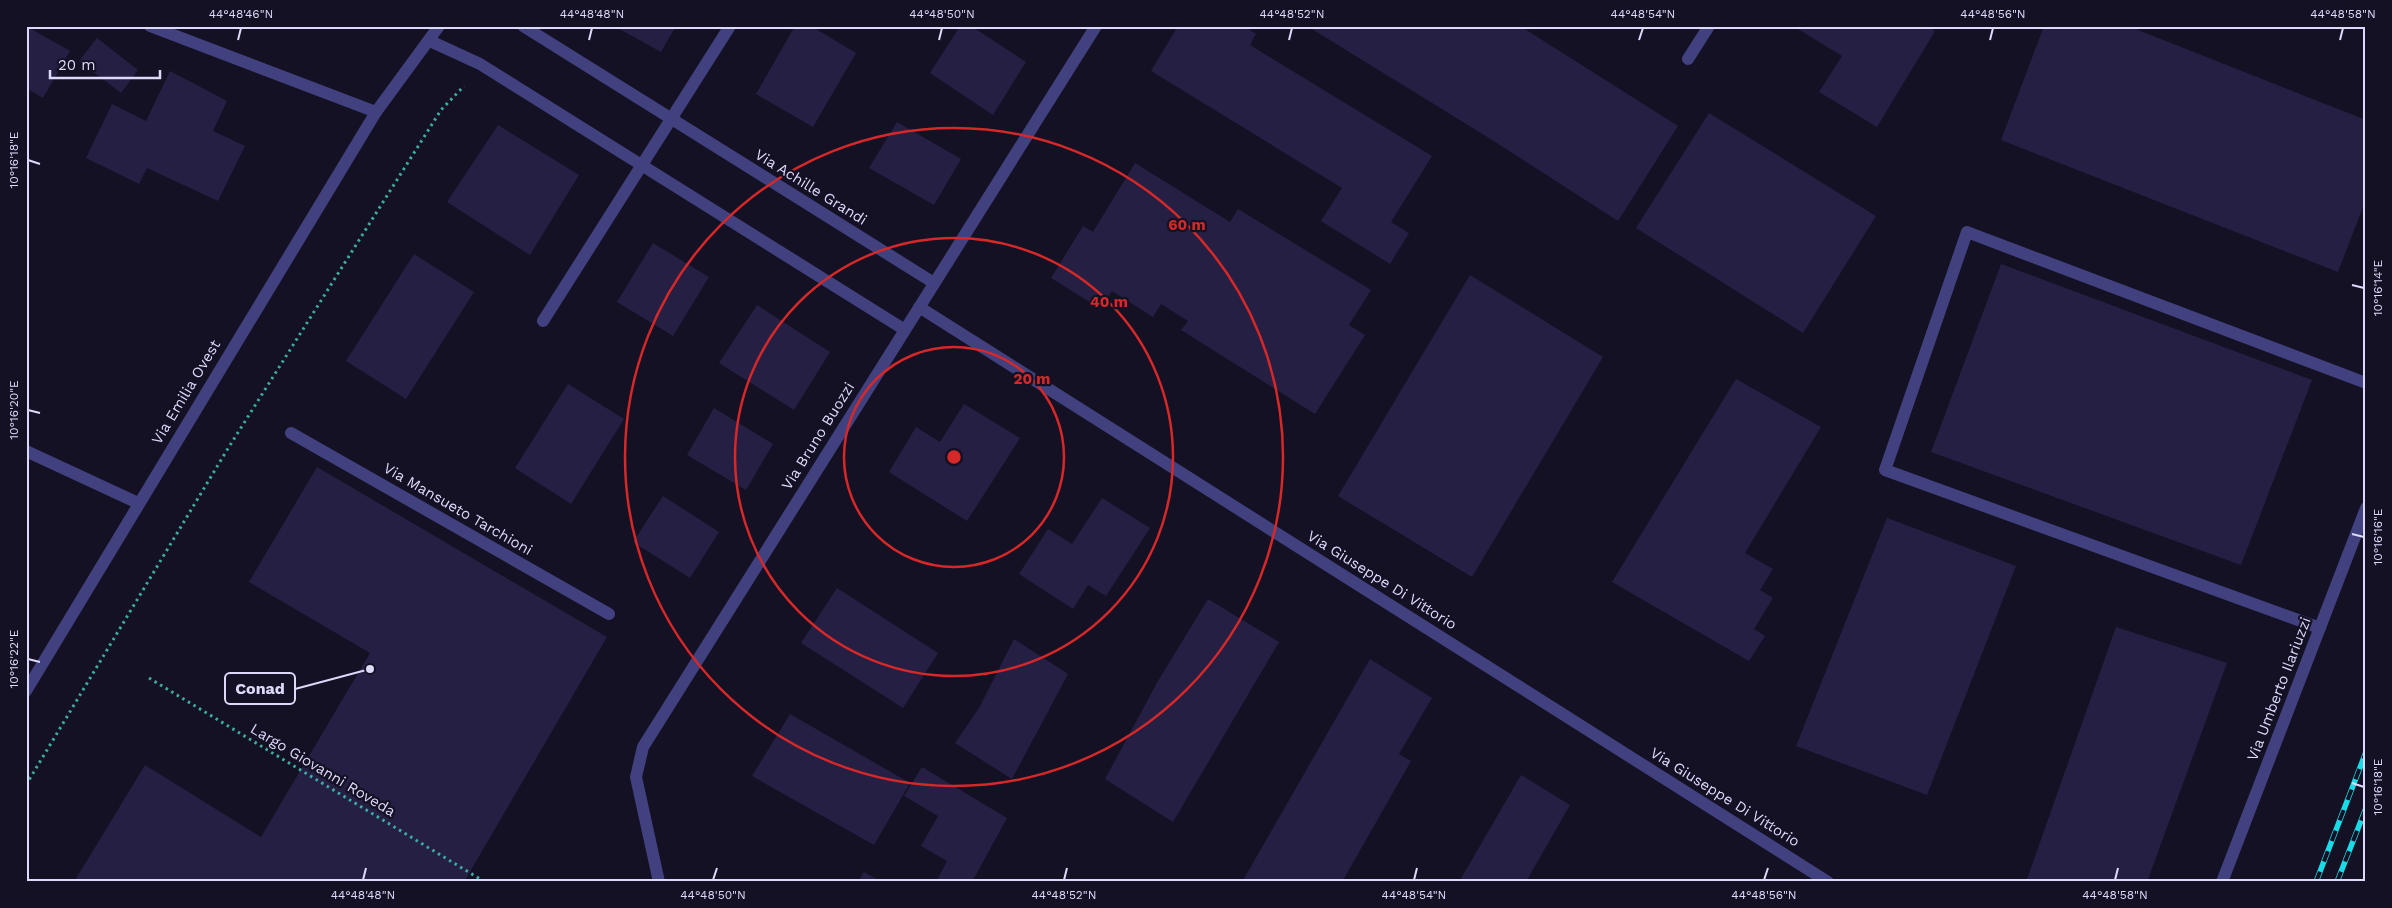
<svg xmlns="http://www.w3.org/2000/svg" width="2392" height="908" font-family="'Work Sans',sans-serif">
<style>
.building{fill:#251f43}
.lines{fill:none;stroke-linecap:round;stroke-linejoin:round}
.path{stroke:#3caca1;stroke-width:3;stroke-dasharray:2.5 4;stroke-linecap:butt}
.service{stroke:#41417f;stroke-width:12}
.minor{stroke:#41417f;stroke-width:12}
.tertiary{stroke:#41417f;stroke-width:12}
.rail-casing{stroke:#19dae7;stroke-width:5.5}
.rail{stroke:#141124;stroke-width:4;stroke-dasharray:11;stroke-linecap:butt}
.ticks{fill:none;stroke:#dcd9fb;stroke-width:2}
.ring{fill:none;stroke:#d62828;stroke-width:2.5}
.labels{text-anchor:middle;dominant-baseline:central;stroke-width:4.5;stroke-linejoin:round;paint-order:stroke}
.street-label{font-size:15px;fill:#dcd9fb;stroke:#141124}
.centre{fill:#d62828;stroke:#141124;stroke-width:2.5}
.ring-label{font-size:15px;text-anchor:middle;font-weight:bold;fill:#d62828;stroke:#141124;stroke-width:4.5;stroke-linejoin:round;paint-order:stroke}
.leader{fill:none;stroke:#dcd9fb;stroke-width:2}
.callout-dot{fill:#dcd9fb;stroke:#141124;stroke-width:2}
.callout{fill:#141124;stroke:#dcd9fb;stroke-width:2}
.callout-label{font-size:16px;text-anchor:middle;font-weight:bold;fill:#dcd9fb}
.neatline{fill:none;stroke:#dcd9fb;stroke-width:2}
.ticks-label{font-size:12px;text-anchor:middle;fill:#dcd9fb}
</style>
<rect width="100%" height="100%" fill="#141124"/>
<path class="building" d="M26,26l44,25 -27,47 -17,-10z
M614,26h62l-15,26z
M795,26h16l45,27 -43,74 -57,-33z
M960,26h11l55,36 -33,53 -63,-42z
M1178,26h66l12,8 -6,11 182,111 -41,66 18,11 -19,31 -69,-43 21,-33 -191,-117z
M1307,26h213l158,100 -60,95 -129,-83z
M1793,26h135l7,5 -58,96 -58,-35 23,-36z
M2044,26h84l238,94v79l-28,73 -337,-132z
M97,38l41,32 -17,23 -42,-32z
M170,71l57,30 -14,30 32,15 -27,55 -71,-33 -8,16 -53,-26 26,-54 34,17z
M1709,113l167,103 -73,117 -167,-105z
M897,122l64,37 -27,46 -65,-37z
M498,125l81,50 -49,80 -83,-53z
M1135,163l95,59 8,-13 133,81 -22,35 16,10 -50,79 -134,-84 7,-9 -27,-17 -8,13 -41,-26 -11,18 -50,-31 32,-52 10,6z
M653,243l56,34 -36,59 -56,-34z
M414,254l60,38 -68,107 -60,-38z
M2001,264l311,116 -71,185 -310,-113z
M1470,275l133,82 -131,220 -134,-81z
M757,305l73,47 -36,58 -75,-47z
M1736,379l85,48 -76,126 28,16 -13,21 13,8 -19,31 11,7 -16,25 -137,-79z
M568,384l56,35 -53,85 -56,-36z
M964,404l56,34 -53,83 -78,-49 27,-45 24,15z
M714,408l59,36 -27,46 -59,-35z
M317,467l290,170 -143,245h-390l71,-117 116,72 109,-184 -121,-71z
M663,496l56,36 -29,46 -57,-36z
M1102,498l48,30 -44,68 -18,-11 -15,24 -54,-35 29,-45 24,15z
M1887,518l129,48 -89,229 -131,-49z
M837,588l101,65 -35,55 -102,-65z
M1208,599l71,43 -106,180 -68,-43 53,-98z
M2116,627l111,36 -80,219h-121z
M1014,639l54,35 -56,105 -57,-36 24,-35z
M1370,659l62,39 -33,56 12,7 -69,121h-100z
M790,714l120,69 -36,62 -122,-69z
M922,767l85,51 -35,64h-36l11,-21 -26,-15 17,-30 -34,-20z
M1521,775l49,30 -39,68 -5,9h-67z
M864,872l18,10h-24z"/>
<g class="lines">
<path class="path" d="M149,678l336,204
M26,785l201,-335 214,-340 23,-24"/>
<path class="service" d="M1688,59l21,-33
M291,433l318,181
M2320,628l-435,-158 82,-238 399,151"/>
<path class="minor" d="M150,26l226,86
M523,26l411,257
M430,41l50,23 425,266
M919,307l909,575
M543,321l187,-295
M26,451l112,52
M659,882l-23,-105 7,-30 453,-721
M2222,882l144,-374"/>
<path class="tertiary" d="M26,691l350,-579 63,-86"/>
<g class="rail-casing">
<path id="rail" d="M2316,882l50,-130
M2337,882l29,-74"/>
</g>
<use href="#rail" class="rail"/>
</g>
<path class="ticks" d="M238,40l3,-12M589,40l3,-12M939,40l3,-12M1289,40l3,-12M1639,40l4,-12M1990,40l3,-12M2340,40l3,-12M28,160l12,4M2352,285l12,3M28,410l12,3M2352,534l12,3M28,659l12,3M2352,783l12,4M363,880l3,-12M713,880l4,-12M1064,880l3,-12M1414,880l3,-12M1764,880l4,-12M2115,880l3,-12"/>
<g class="ring">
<circle cx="954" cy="457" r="110"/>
<circle cx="954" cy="457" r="219"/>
<circle cx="954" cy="457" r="329"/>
</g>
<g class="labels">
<g class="street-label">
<text transform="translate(811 187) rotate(32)">Via Achille Grandi</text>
<text transform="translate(186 392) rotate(-59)">Via Emilia Ovest</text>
<text transform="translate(818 436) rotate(-58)">Via Bruno Buozzi</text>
<text transform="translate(458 509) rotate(30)">Via Mansueto Tarchioni</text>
<text transform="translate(1382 580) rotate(32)">Via Giuseppe Di Vittorio</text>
<text transform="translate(2279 689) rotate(-69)">Via Umberto Ilariuzzi</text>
<text transform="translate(323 770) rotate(31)">Largo Giovanni Roveda</text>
<text transform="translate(1725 797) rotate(32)">Via Giuseppe Di Vittorio</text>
</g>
</g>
<circle cx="954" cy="457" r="8" class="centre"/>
<g class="ring-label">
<text x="1187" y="230">60 m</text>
<text x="1109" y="307">40 m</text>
<text x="1032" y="384">20 m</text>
</g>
<path class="leader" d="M370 669L295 689"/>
<circle class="callout-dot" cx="370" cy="669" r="5"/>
<rect class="callout" x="225" y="673" width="70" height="31" rx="5"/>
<g class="callout-label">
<text x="260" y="694">Conad</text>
</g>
<rect width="2392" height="908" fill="none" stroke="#141124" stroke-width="55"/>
<path d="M50 70v8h110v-8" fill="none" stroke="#dcd9fb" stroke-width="2.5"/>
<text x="58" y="70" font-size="15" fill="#dcd9fb" stroke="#141124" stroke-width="4" paint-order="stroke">20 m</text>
<rect x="28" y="28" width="2336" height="852" class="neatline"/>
<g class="ticks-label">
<text x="241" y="18">44°48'46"N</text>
<text x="592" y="18">44°48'48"N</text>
<text x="942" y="18">44°48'50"N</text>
<text x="1292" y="18">44°48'52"N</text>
<text x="1643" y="18">44°48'54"N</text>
<text x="1993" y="18">44°48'56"N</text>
<text x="2343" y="18">44°48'58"N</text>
<text transform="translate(14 160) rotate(-90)" y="4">10°16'18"E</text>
<text transform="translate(2378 288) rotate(-90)" y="4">10°16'14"E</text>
<text transform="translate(14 410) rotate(-90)" y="4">10°16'20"E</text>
<text transform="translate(2378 537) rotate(-90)" y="4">10°16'16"E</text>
<text transform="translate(14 659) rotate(-90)" y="4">10°16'22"E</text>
<text transform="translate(2378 787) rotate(-90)" y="4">10°16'18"E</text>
<text x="363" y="899">44°48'48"N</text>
<text x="713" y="899">44°48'50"N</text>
<text x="1064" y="899">44°48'52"N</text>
<text x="1414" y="899">44°48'54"N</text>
<text x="1764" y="899">44°48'56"N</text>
<text x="2115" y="899">44°48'58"N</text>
</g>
</svg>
